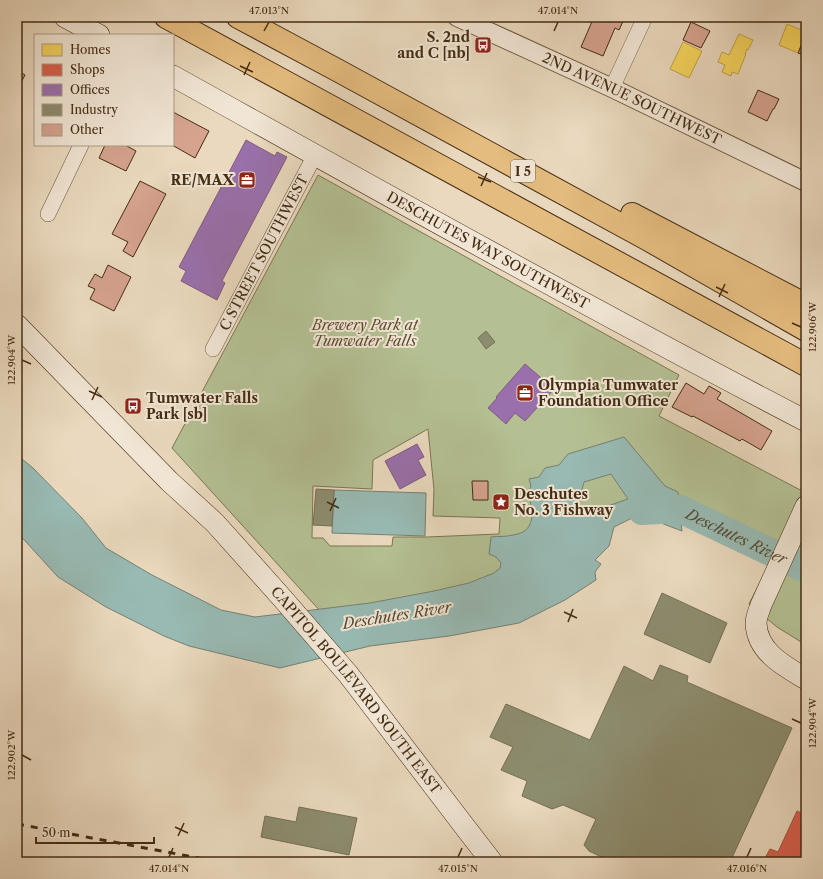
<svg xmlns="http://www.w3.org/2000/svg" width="823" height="879" font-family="'Libre Caslon Text',serif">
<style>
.green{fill:#b4c093;stroke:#7c7653;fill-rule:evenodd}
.water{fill:#98bab3;stroke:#768173;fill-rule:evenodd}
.homes{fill:#f6d55c;stroke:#c1a246}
.shops{fill:#d6604d;stroke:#aa503c}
.offices{fill:#9970ab;stroke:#805c7d}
.industry{fill:#8c8c6e;stroke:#766f53}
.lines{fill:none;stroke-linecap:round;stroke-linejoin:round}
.river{stroke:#98bab3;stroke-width:28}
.building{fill:#d6a38f;stroke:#442c13}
.minor-casing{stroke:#6e573e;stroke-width:16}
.tertiary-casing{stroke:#6e573e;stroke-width:20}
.secondary-casing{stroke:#442c13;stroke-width:22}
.motorway-casing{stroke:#442c13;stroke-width:24}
.minor{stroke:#f1e6d5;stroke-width:15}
.tertiary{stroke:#f1e6d5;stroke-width:18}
.secondary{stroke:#f1e6d5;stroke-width:21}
.motorway{stroke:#e5bc7f;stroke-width:22}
.rail{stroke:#442c13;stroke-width:3;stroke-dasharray:7 7;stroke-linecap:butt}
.ticks{fill:none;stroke:#442c13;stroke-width:1.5}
.labels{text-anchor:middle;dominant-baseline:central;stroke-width:4;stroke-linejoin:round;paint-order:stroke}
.shield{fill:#f1e6d5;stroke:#78644d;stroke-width:1}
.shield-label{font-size:13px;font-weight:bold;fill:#442c13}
.poi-label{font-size:14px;font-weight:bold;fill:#442c13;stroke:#f1e6d5;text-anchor:start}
.street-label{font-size:14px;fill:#442c13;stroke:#f1e6d5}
.park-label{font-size:14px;font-style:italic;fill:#5a4a2d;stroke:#f1e6d5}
.water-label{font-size:15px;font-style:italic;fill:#554833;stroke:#f1e6d5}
.neatline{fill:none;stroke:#442c13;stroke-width:1.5}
.ticks-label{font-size:10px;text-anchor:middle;fill:#442c13}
</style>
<rect width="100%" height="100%" fill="#ead9be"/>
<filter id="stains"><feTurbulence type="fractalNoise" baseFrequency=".005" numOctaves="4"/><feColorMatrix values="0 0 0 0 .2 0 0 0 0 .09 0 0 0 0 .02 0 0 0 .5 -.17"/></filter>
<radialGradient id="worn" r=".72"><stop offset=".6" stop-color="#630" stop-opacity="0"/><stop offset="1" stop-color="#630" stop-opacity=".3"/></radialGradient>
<path class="green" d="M318,175l361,200 -20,41 147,77v152l-29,-18 -28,-23 25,-49 -38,-20 -56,-26 -43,2 -117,73 -188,40 -160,-176zM428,429l6,61 -1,26 67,2 -1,16 -72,3h-34l-1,9h-62l-7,-8h-11l1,-52 59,3 1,-29z"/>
<path class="water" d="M624,437l41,49 13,6 4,39 -21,-8 -21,-9 -26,13 -5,19 -14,14 6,4 -6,8 1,8 -31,20 -46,23 -70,13 -79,10 -90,22 -91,-22 -25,-10 -58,-29 -48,-30 -41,-45v-77l16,13 49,50 24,30 46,27 69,35 34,7 115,-14 64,-12 35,-8 25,-10 6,-5 1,-5 -5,-6 -7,-3 2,-17c7,-1 15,0 22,-2 23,-3 21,-24 15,-40l3,-9 -2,-7 10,-2 6,-9 14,-3 9,-11zM611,474l17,25 -46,16v-4l-5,-2 7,-27z
M334,490l92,3 -1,43 -93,-3z"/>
<path class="homes" d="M750,17h13l-3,5z
M787,24l19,8 -8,21 -19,-8z
M739,34l14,6 -5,10 -1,-1 -2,5h1l-8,20 -6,-2 -1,4 -9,-4 3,-7 -7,-3 4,-10 7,3z
M683,42l19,9 -13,27 -19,-9z"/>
<path class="shops" d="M806,794v13l-5,-2z
M797,811l9,4v47h-43l7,-13 8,3z"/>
<path class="offices" d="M246,140l29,16 2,-4 10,5 -65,124 3,2 -8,17 -36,-19 5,-10 -7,-4z
M525,364l29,25 -29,32 -10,-8 -9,11 -18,-16 9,-10 -1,-1z
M417,444l7,13 -6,3 8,15 -26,14 -15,-28z"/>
<path class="industry" d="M486,331l9,11 -9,7 -8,-11z
M316,489l18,1 -2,36 -19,-1z
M662,593l65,30 -17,40 -66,-29z
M660,665l28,11 -1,6 105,46 -62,134h-118l-23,-11 -5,-6 12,-26 -33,-14 -11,4 -30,-13 5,-15 -26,-11 12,-23 -23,-10 16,-33 84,36 34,-74 29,15z
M299,807l58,11 -8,37 -88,-18 4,-21 31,6z"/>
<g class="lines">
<path class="river" id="s1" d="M642,511l38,-2 126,60"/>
</g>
<path class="building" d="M593,17h32l-6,13 -4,-2 -12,28 -22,-9 13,-30z
M691,22l19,9 -9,17 -18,-8z
M806,34v22l-8,-3z
M17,70l8,5 -8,15z
M758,90l21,9 -5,10h-1l-6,12 -19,-9z
M173,112l36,19 -14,27 -23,-13h1z
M105,145h20l11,6 -10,20 -27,-13z
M140,181l26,13 -33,63 -10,-6 5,-9 -16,-8z
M108,265l23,12 -17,34 -24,-12 5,-10 -7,-3 7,-12 7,4z
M686,383l18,11 5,-8 7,4 5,3 -4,6 55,32 -11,19 -19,-11 -2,2 -47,-25 -1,1 -20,-10z
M472,481h16v19h-15z"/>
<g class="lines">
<g class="minor-casing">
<g id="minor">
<path d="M612,88l33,-71"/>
<path d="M48,214l33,-69"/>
<path id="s2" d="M213,349l102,-194"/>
</g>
</g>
<g class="tertiary-casing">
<g id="tertiary">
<path id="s3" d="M457,17l155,71 194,94"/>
</g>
</g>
<g class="secondary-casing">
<g id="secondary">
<path d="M65,17l34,18"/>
<path id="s4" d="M173,76c210,117 420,234 633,345"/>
<path id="s5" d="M17,325l152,156 46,42 68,76 65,75 120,157 24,31"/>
<path d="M806,506l-45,99c-2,6 -5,12 -5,18 1,29 28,43 50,56"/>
</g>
</g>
<g class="motorway-casing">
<path id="motorway" d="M166,17l640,348
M238,17l99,53 310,169 159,91
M632,214l174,91"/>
</g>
<use href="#minor" class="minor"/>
<use href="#tertiary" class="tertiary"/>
<use href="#secondary" class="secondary"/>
<use href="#motorway" class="motorway"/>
<path class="rail" d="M17,824l203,38"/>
</g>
<path class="ticks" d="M264,31l5,-9M554,31l4,-9M240,66l13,6M244,75l6,-13M478,177l13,5M481,186l6,-13M716,287l12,6M719,297l6,-13M792,323l9,4M22,360l9,4M89,391l13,6M92,400l6,-13M327,502l12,6M330,511l6,-13M564,612l13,6M568,622l5,-13M792,719l9,4M22,755l9,5M175,827l13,6M178,836l6,-13M169,857l4,-9M458,857l4,-9M747,857l4,-9"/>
<defs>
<g id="bus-square" transform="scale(0.9)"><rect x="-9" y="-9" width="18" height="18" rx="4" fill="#8f2418" stroke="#f1e6d5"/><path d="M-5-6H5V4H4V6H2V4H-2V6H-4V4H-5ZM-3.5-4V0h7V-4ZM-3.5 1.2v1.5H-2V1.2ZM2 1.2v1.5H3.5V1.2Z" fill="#fff"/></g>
<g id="office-square" transform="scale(0.9)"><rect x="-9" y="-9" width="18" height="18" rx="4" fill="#8f2418" stroke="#f1e6d5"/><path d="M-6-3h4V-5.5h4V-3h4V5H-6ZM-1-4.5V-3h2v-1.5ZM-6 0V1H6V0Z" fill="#fff"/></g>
<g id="sight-square" transform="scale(0.9)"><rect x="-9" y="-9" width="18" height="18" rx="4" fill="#8f2418" stroke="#f1e6d5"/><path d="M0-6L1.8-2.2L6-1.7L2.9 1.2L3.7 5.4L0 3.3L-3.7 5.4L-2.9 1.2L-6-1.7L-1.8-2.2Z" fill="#fff"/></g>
</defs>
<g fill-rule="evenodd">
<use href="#bus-square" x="483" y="45"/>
<use href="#office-square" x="247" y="180"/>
<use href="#office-square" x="525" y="393"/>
<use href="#bus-square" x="133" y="406"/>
<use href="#sight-square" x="501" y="502"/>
</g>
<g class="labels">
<rect class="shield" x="511" y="160" width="24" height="22" rx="3"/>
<g class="shield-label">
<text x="523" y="171">I 5</text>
</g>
<g class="poi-label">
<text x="470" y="37" text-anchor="end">S. 2nd<tspan x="470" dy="16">and C [nb]</tspan></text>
<text x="234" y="180" text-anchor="end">RE/MAX</text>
<text x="538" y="385">Olympia Tumwater<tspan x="538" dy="16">Foundation Office</tspan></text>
<text x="146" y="398">Tumwater Falls<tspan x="146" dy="16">Park [sb]</tspan></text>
<text x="514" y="494">Deschutes<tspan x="514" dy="16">No. 3 Fishway</tspan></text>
</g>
<g class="street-label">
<text stroke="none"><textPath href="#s3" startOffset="193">2ND AVENUE SOUTHWEST</textPath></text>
<text stroke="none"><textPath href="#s4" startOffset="360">DESCHUTES WAY SOUTHWEST</textPath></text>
<text stroke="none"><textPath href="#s2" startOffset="109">C STREET SOUTHWEST</textPath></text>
<text stroke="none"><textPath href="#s5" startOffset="499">CAPITOL BOULEVARD SOUTH EAST</textPath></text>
</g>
<g class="park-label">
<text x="365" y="325">Brewery Park at<tspan x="365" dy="16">Tumwater Falls</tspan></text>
</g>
<g class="water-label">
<text stroke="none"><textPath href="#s1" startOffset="101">Deschutes River</textPath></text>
<text transform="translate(397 615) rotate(-9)">Deschutes River</text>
</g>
</g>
<rect width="823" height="879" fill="none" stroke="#ead9be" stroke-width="44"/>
<rect x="34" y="34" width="140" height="112" fill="#f1e6d5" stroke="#ac9c87"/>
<rect x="42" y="44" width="20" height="12" fill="#f6d55c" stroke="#ac9c87"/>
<text x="70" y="54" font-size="12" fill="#442c13">Homes</text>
<rect x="42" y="64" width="20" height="12" fill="#d6604d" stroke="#ac9c87"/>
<text x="70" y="74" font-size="12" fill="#442c13">Shops</text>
<rect x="42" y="84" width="20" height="12" fill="#9970ab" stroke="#ac9c87"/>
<text x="70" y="94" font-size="12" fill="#442c13">Offices</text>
<rect x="42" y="104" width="20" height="12" fill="#8c8c6e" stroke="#ac9c87"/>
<text x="70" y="114" font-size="12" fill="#442c13">Industry</text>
<rect x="42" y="124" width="20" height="12" fill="#d6a38f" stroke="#ac9c87"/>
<text x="70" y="134" font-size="12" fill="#442c13">Other</text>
<path d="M36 837v6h118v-6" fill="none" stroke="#442c13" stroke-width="2"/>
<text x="42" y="837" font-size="12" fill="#442c13" stroke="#f1e6d5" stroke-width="3" paint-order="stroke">50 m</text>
<rect x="22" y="22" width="779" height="835" class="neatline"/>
<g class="ticks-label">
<text x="269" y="14">47.013°N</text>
<text x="558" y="14">47.014°N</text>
<text transform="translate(812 327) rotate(-90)" y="4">122.906°W</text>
<text transform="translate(11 360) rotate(-90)" y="4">122.904°W</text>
<text transform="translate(812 723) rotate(-90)" y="4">122.904°W</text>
<text transform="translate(11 755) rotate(-90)" y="4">122.902°W</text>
<text x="169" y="872">47.014°N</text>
<text x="458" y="872">47.015°N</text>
<text x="747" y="872">47.016°N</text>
</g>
<rect width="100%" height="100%" filter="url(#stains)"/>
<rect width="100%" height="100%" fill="url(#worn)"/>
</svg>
